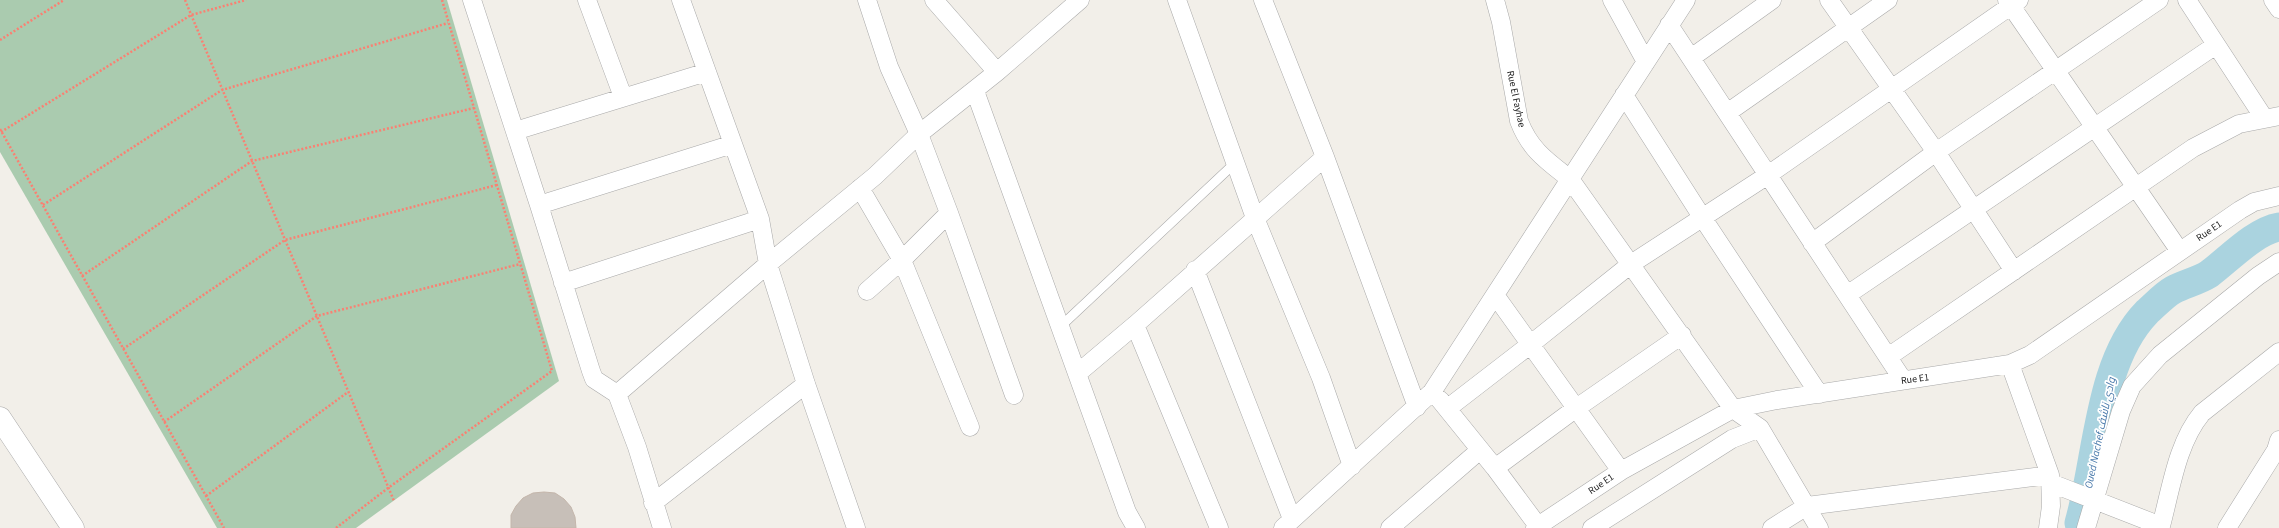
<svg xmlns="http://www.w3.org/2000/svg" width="2279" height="528" font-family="'Source Sans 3',Cairo,sans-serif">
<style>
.cemetery{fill:#aacbaf}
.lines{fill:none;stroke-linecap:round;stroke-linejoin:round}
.river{stroke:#aad3df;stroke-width:29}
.building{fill:#c7bfb8;stroke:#c4b6ab}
.service-casing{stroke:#a9a9a9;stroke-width:10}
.minor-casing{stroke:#a9a9a9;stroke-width:19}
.tertiary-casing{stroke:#a9a9a9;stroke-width:23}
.path{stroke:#fa8072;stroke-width:2.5;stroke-dasharray:2 2;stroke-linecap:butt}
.service{stroke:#fff;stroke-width:9}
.minor{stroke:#fff;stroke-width:18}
.tertiary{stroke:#fff;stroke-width:22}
.labels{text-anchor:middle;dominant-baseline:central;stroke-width:3.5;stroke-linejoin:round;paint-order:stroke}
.street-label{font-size:10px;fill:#222;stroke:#fff}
.water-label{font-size:11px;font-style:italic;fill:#4a7aab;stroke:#fff}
</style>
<rect width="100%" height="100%" fill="#f2efe9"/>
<path class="cemetery" d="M0,0h447l112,381 -203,147h-139l-217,-376z"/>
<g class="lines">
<path class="river" d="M2079,523c19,-66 19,-161 68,-211 8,-7 17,-17 26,-22 11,-6 25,-9 36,-16 19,-14 46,-43 70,-47"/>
</g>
<path class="building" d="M544,492l11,1 9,6 7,8 4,10 1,11h-65v-13l5,-9 7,-8 10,-5z"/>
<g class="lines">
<g class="service-casing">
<path id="service" d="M1061,326l174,-163"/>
</g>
<g class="minor-casing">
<path id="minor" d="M472,0l67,205 52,166 3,8 23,15 20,53 25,81
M587,0l36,97
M681,0l79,219 8,45 38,120 50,144
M867,0l22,67 30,67 30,79 65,182
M934,0l63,72
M1177,0l78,218 66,160 31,88
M1263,0l62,157 92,250
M1495,0l6,22 18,99c11,29 28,40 51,58l163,230 27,19 59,100
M1612,0l34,62
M1829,0l107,152 78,119
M2007,0l172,250
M2187,0l77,118
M2273,0l6,9
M1669,25l234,355
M1691,58l81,-58
M975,91l152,421 9,16
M1624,95l78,122 117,177
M1727,113l161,-113
M515,131l192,-59
M860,188l42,72 68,167
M539,205l194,-61
M1812,243l124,-91 223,-152
M1195,270l97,249
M563,283l197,-64
M867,291l35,-31 47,-47
M1495,295l126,176
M1847,295l369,-250
M1135,325l84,203
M1888,357l305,-209 46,-24 40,-8
M2010,364l40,111 1,31 -3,22
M1078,373l57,-48 190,-168
M617,394l151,-130 107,-88 44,-42 78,-62 83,-72
M1440,400l55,68 43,58
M1448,408l83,-64 100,-80 137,-89 251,-175
M1495,468l80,-59 107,-74
M2051,483l110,43c10,-37 16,-83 41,-113l77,-61
M653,503l153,-119
M1283,528l149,-136 254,-392
M1390,528l90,-78
M1535,528l86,-57 112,-62 44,-9 233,-36 20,-9 210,-145 14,-8 25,-6
M1592,528l140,-89 28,-11
M1772,528l35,-22 243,-31
M2086,528l35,-117 11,-25 28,-31 98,-79 21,-14
M2227,528l49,-78 3,-10"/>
</g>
<g class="tertiary-casing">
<path id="tertiary" d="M0,418l73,110"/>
</g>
<path class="path" d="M185,0l209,501
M0,40l64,-40
M0,129l224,399
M1,132l190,-117 55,-15
M43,205l179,-115 226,-67
M82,276l170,-115 222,-53
M123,349l162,-109 212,-55
M164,422l153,-106 203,-52
M206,496l142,-104
M336,528l52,-40 164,-117 -110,-371"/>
<use href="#service" class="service"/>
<use href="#minor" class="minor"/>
<use href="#tertiary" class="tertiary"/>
</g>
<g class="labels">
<g class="street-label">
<text transform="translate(1516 99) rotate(78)">Rue El Fayhae</text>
<text transform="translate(2209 231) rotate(-34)">Rue E1</text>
<text transform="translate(1915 379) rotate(-8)">Rue E1</text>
<text transform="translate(1601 484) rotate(-34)">Rue E1</text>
</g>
<g class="water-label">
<text transform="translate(2100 433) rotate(-78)">Oued Nachef وادي ناشف</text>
</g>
</g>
</svg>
